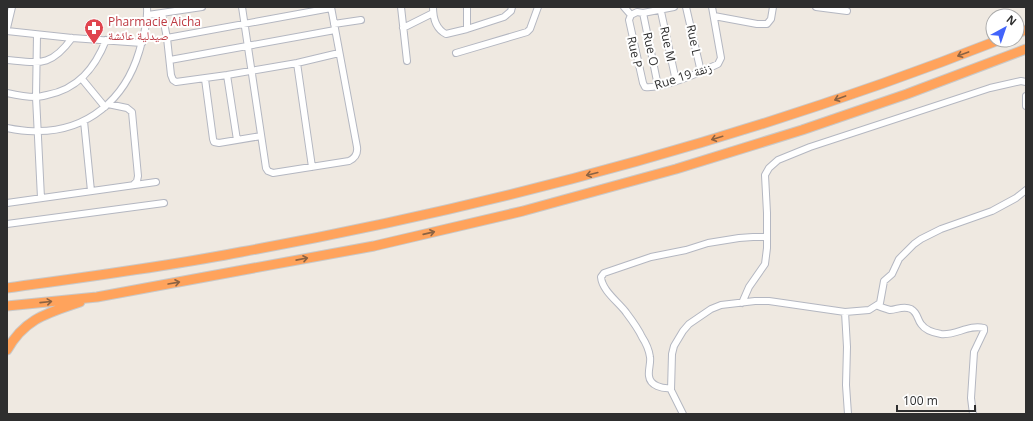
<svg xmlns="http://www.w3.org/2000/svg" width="1033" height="421" font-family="'Open Sans','Noto Naskh Arabic',sans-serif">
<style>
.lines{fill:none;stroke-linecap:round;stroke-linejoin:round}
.minor-casing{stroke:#b4b7c1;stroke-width:8}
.highway-casing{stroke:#c9c9c9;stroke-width:11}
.minor{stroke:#fff;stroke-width:6}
.highway{stroke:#ffa35c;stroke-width:9}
.oneway{stroke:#8c6343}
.labels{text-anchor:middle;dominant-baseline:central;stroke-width:4;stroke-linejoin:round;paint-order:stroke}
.health-label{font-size:12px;fill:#be3a42;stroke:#fff;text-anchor:start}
.street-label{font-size:12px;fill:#2e2e2e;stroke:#fff}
</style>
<rect width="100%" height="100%" fill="#efe9e1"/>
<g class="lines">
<g class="minor-casing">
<path id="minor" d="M242,7l24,161 2,3 5,2 76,-12c6,-3 9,-7 8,-14l-26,-140
M401,7l6,54
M433,7c0,11 3,22 13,27l21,-5 37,-12 7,-6 1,-4
M624,7l7,8
M660,7l16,74
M674,7l-31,6 -6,-1 -6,3 -2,5 14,63 2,4c19,2 56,-15 73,-23l3,-6 -9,-51
M686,7l15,65
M816,7l31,4
M162,13l5,25 4,37 2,5 3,2 51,-7 70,-12 42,-10
M643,13l15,73
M148,15l54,-8
M714,16l43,8h10l4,-5 2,-12
M334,24l27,-4
M7,28l5,-21
M403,28l30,-15
M467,29v-22
M7,31l65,7 70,5
M37,35l-1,62 5,101
M167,38l164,-30
M456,53l71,-21 3,-3 8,-22
M7,60c33,3 44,7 65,-22
M170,60l165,-30
M297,63l15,104
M227,75l10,65
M82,79l23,28
M205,79l8,60 1,3 5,1 42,-7
M7,93c9,2 19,4 28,4 4,0 8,-1 12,-2 31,-6 48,-27 59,-55
M1026,96v10
M108,104l19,4 5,4 6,64 -1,5 -4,4
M84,121l7,70
M7,128c10,2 20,4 31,3 50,0 87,-32 101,-79 4,-14 9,-30 8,-45
M7,203l149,-21
M7,224l157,-21
M742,303l7,-16 16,-23 2,-16v-35l-2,-38 4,-7 9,-8 32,-13 180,-59 31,-7 5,1
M878,306c3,1 8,3 12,4 7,0 13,-5 21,-1 7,4 6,10 10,15 4,6 14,9 20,10 14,2 28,-10 43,-6v3l-10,21 -3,46 2,16
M845,312l2,35 -1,38 2,29
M671,388c-8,1 -21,-2 -22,-12 -1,-6 2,-13 1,-19 -1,-7 -4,-14 -8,-20 -4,-9 -11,-18 -17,-26 -8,-10 -23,-21 -24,-34l3,-4 47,-16 35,-7 22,-7 31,-5 14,-1h14
M683,414l-12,-24 1,-36 2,-8 9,-15 6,-7 22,-15 10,-4 34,-4h14l76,11 24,-2 11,-7 4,-22 8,-7 7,-15 15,-15 7,-5 20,-10 51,-18 24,-13 10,-8"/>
</g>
<g class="highway-casing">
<path id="highway" d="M1017,33l9,-3
M7,288c78,-11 157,-21 234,-36 259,-47 514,-116 758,-212
M7,306l90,-9 119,-22 158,-29 149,-35 153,-42 126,-39 105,-36 119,-45
M7,350c18,-32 41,-37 73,-48"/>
</g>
<use href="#minor" class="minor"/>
<use href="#highway" class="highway"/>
</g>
<defs><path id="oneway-shaft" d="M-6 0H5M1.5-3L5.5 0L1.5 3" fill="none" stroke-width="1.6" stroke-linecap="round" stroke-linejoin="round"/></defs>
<g class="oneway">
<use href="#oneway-shaft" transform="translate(963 54) rotate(160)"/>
<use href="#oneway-shaft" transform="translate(840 98) rotate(160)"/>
<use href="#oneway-shaft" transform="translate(717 138) rotate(163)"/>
<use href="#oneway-shaft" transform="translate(592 174) rotate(166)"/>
<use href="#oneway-shaft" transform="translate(429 233) rotate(-13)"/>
<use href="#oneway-shaft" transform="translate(302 259) rotate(-11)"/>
<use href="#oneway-shaft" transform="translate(174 283) rotate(-10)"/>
<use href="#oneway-shaft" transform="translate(46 302) rotate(-6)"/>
</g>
<defs>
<g id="pharmacy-pin" transform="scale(1)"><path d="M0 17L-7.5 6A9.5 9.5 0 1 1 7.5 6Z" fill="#e0444e" stroke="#fff"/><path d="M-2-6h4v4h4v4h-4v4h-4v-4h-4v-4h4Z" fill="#fff"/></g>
</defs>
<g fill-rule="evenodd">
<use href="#pharmacy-pin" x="94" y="28"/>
</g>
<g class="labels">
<g class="health-label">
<text x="108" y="21">Pharmacie Aicha<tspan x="108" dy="14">صيدلية عائشة</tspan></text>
</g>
<g class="street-label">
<text transform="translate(694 40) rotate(78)">Rue L</text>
<text transform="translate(668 44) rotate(78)">Rue M</text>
<text transform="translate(651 49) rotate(78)">Rue O</text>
<text transform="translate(635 52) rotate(77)">Rue P</text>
<text transform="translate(683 76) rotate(-18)">Rue 19 زنقة</text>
</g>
</g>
<rect width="1033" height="421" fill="none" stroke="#2e2e2e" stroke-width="16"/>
<g transform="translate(1005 28) rotate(40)"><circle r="19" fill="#ffffff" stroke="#ababab"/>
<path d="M0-3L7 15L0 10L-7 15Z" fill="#4264fb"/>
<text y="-6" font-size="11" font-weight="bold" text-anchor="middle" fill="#2e2e2e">N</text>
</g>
<path d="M897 405v6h78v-6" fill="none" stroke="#2e2e2e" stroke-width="2"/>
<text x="903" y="405" font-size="12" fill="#2e2e2e" stroke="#ffffff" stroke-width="3" paint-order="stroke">100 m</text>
</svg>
